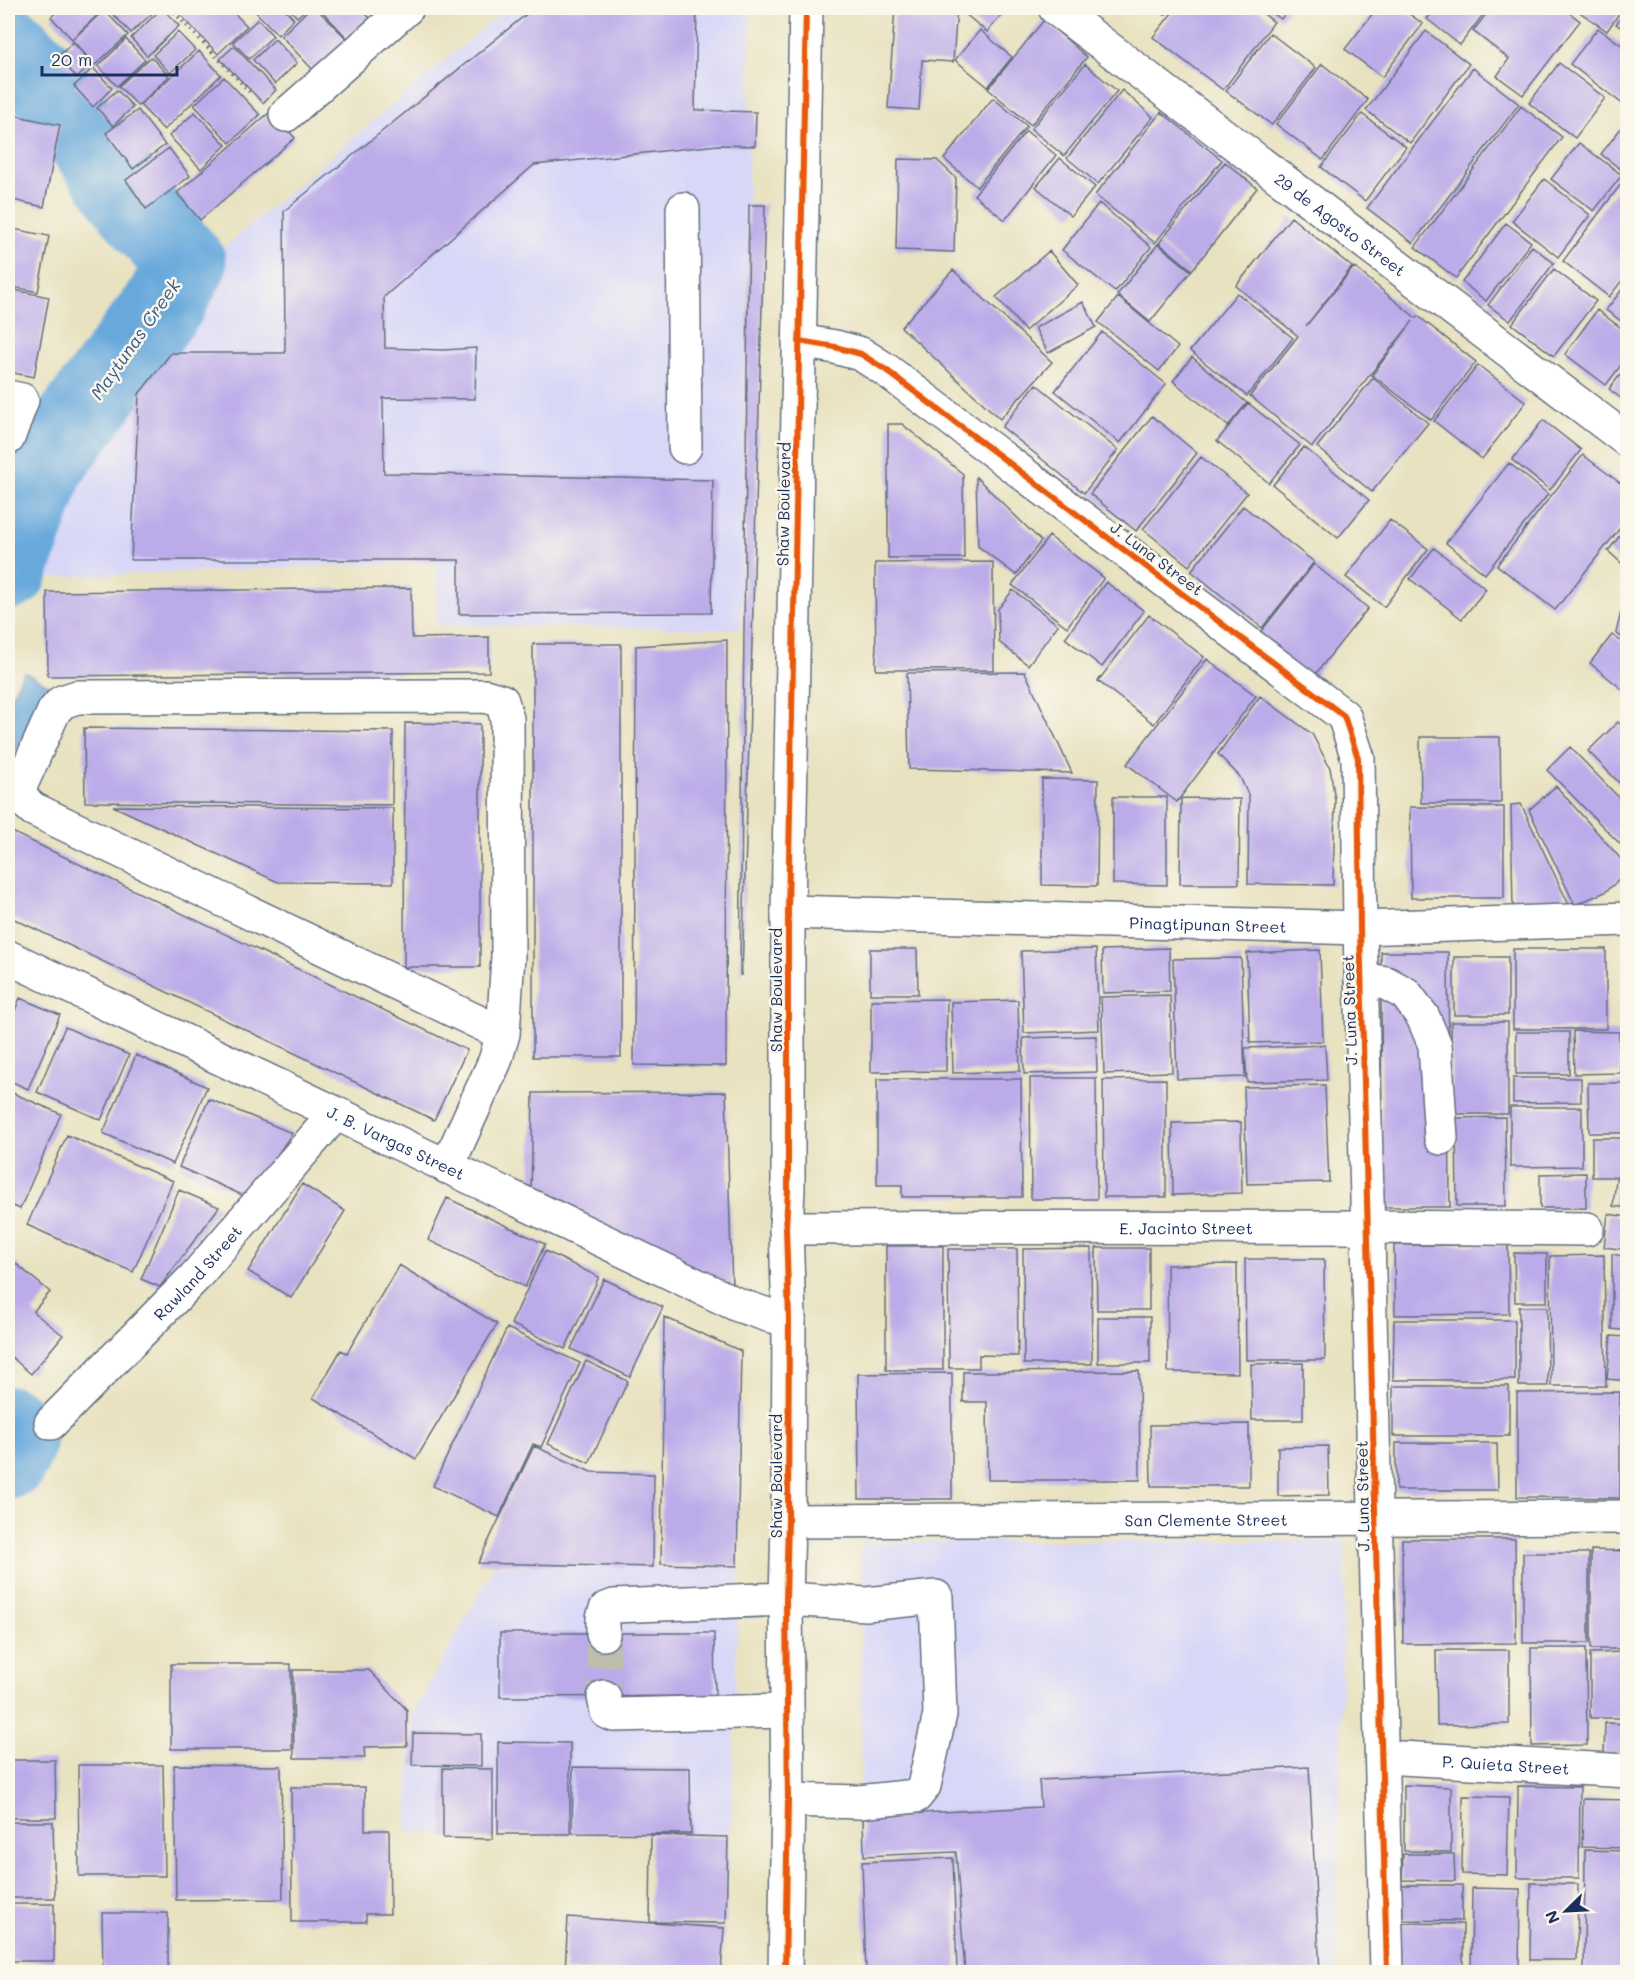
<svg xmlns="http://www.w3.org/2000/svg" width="1635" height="1980" font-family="Mali,sans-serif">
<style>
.built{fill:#d8d7f8}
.water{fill:#68a9dc;stroke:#426c9d;stroke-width:1.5}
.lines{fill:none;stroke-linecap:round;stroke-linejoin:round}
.river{stroke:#68a9dc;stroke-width:81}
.building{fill:#bcabe9}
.minor-tunnel{stroke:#bfbeac;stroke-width:33;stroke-dasharray:33 16;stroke-linecap:butt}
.minor-casing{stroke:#636e80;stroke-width:36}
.major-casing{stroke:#636e80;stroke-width:36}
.path{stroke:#636e80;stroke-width:4;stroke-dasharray:1.5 4.5;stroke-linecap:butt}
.minor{stroke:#fff;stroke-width:33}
.major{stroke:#fff;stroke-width:33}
.cycleway-casing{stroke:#fbf7ec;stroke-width:10}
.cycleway{stroke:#e8590c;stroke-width:6}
.labels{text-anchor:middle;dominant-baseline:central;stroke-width:5;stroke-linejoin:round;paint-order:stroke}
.street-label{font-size:16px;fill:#1b2f5e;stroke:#fbf7ec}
.water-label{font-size:18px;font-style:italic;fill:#365a8a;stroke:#fbf7ec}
</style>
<rect width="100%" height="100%" fill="#fbf7ec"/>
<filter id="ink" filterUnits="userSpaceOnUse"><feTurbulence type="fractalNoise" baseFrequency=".0167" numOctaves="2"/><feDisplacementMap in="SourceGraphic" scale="12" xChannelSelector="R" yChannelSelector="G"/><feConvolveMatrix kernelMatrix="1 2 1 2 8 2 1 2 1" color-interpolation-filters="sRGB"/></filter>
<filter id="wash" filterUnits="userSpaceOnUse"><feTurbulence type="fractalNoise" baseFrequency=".008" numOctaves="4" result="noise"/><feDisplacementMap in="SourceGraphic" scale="24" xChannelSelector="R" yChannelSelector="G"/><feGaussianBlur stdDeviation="1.35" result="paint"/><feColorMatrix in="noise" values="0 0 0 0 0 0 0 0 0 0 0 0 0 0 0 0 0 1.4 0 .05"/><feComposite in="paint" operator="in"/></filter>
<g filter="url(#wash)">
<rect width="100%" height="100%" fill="#e8e2c0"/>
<path class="built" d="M507,8h244l-10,621 -304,-4v-63l-408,16 31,-114 130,-188z
M1345,1541l-9,431h-375l-8,-117 -92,2v-315z
M495,1565l244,2 -8,267 -325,-1 7,-119z"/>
<path class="water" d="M24,672l26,14 -36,68 -6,-4v-47z"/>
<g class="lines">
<path class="river" d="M8,44l32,31 96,132 50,57 -20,37 -121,163 -37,106
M8,1426l8,15 -8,18"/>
</g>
<g id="blocks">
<path class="building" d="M61,8h44l-33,31 -21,-22z
M107,8h51l-27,25z
M162,8l17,18 -32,30 -16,-18z
M174,8h55l18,18 -29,28z
M252,8h32l10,11 -16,16z
M288,8h19l-10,9z
M310,8h6l32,32 -33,32 -34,-36z
M319,8h41l13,13 -22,21z
M366,8h23l-12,11z
M534,8h163l-2,102 61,2 -1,34 -37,-1 -184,20 -150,132 1,51 58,2 33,-2 -1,51 -92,-1 1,75 329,7 -2,133 -252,1v-54h-328l8,-166 32,-41h114l-1,-142z
M895,8h62l-4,54 -31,-2 -3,50 -31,-2z
M958,8h49l-20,24z
M1155,8h16l-6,7z
M1176,8h80l18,14 -51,68 -70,-53z
M1266,8h24l-9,11z
M1377,8h24l22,16 -41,53 -37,-28z
M1417,8h12l-4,6z
M1436,8h52l-28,37 -33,-26z
M1491,8h72l17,13 -57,74 -26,-19 12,-17 -36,-28z
M1574,8h49l-16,23z
M1628,8v24l-12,-8z
M104,10l24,25 -33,30 -23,-25z
M258,19l15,17 -24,23 -16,-17z
M1044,20l43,37 -56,68 -43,-36z
M1598,28l30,22v50l-4,5 -54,-41z
M980,30l32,27 -24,30 -33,-27z
M1426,31l43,33 -59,79 -44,-33z
M178,32l17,18 -25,23 -17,-18z
M1270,33l46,35 -44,57 -46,-34z
M126,39l19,21 -28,26 -19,-20z
M275,39l22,24 -22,21 -22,-24z
M73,42l19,22 -15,14 -19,-21z
M234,46l42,44 -13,13 -43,-44z
M199,51l22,24 -57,55 -24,-25z
M151,57l18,19 -31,30 -19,-20z
M1559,63l46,35 -30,40 -46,-35z
M1085,64l32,27 -53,65 -33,-27z
M1322,64l46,36 -45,60 -47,-36z
M93,68l19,20 -19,19 -19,-21z
M1473,68l46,36 -106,139 -46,-35z
M224,77l36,38 -30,28 -36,-38z
M117,90l16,17 -20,19 -16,-18z
M1122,90l31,27 -55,67 -31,-26z
M993,98l34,28 -50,61 -33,-28z
M1521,106l41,31 -106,141 -41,-31z
M138,110l27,35 -32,24 -27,-36z
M271,111l24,27 -95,82 -23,-27z
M195,112l31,33 -25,24 -32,-33z
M1161,112l61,48 -67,83 -60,-48z
M8,114l52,11 -16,82 -36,-8z
M1362,114l44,33 -41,54 -44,-34z
M1628,119v56l-27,-21z
M1026,131l30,24 -51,65 -31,-25z
M1579,143l43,32 -28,36 -43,-32z
M169,148l21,28 -44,33 -20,-29z
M1060,158l35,29 -24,29 -35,-29z
M898,159l39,1 19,18 -2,74 -58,-2z
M1225,162l32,26 -65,82 -33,-27z
M1544,179l46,36 -32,42 -46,-36z
M1624,180l4,2v91l-19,24 -46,-36z
M1099,203l52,44 -36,45 -53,-42z
M749,205h16l-23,770h-2z
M1291,217l61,50 -46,59 48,-59 62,51 2,-2 58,46 -45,58 -59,-45 41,-54 -101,126 -62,-51 48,-60 -62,-50z
M1506,223l25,19 -45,59 -24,-19z
M8,228l41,8 -11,56 -30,-6z
M1158,244l33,27 -41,51 -33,-27z
M1532,246l22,17 -44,58 -22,-16z
M1049,251l29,34 -53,46 -29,-34z
M1554,269l42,32 -42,55 -42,-32z
M953,270l99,92 -52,57 -99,-92z
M1628,282v44l-22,-16z
M10,289l39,8 -15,80 -26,-5v-71z
M1237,293l56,45 -46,58 -57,-45z
M1118,297l60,50 -19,24 -61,-49z
M1083,302l13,25 -48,26 -13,-25z
M1597,310l31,23v23l-22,29 -41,-31z
M1102,332l64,52 -46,59 -65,-52z
M1192,357l55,46 -19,23 -55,-45z
M1478,365l48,37 -44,57 -48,-38z
M1628,365v39l-19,-15z
M1373,378l55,45 -56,69 -55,-45z
M1036,384l82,66 -34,43 -82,-66z
M1248,403l52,42 -31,38 -52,-42z
M1152,416l45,37 -61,78 -46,-37z
M1543,420l38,30 -31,40 -38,-30z
M888,424h14l61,50 1,84h-76z
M1304,447l65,53 -31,38 -65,-53z
M1583,455l45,34v29l-73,92 -58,-45z
M1201,457l46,36 -58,73 -46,-37z
M1509,463l39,31 -63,80 -39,-31z
M976,477l65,64 -25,34 -38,-29z
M1243,506l71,56 -52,66 -71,-57z
M1390,520l38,29 -44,58 -38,-30z
M1628,525v44l-20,-18z
M1049,536l55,42 -37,49 -55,-42z
M1434,548l52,41 -24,30 -52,-40z
M993,562l1,108h-118l-1,-107z
M1314,564l54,44 -58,73 -54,-43z
M1106,582l38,29 -42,56 -37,-29z
M1628,583v59l-12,-9z
M411,588l1,50 77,-1v35l-441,4 -1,-84z
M1013,590l45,35 -30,40 -29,-23 -1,-33z
M1149,615l55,42 -50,67 -56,-43z
M1612,635l16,11v48l-38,-31z
M727,640l-1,426 -92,-1 2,-419z
M533,644h88v413h-88z
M1207,659l49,37 -79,106 -50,-38z
M1025,672l47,101 -163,-4 -2,-96z
M1260,696l52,38 18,34 5,32 -2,85 -85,-1 1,-87 -9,-20 -22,-23z
M1618,722l10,9v61l-40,-41z
M405,723l75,1v243h-76z
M84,728l309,3 -1,74 -307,-3z
M1420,737h80l1,66h-80z
M1570,747l58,60v45l-81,-82z
M1042,779l56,1 -1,106 -55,-1z
M1556,786l72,81v5l-23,20 -30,13 -46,-95z
M1113,797h54v88l-54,-1z
M1181,798l59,1 -1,85h-59z
M1521,804l48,101 -56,4 -2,-104z
M113,806l280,2v75l-115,-1z
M1410,807h94v91h-93z
M8,830l459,220 -33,70 -426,-204z
M1169,948l1,43 -67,2 -1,-43z
M870,949h47l1,45h-48z
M1096,949l3,81 -75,3 -3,-82z
M1513,949h93v80h-93z
M1320,950l3,91 -73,2 -3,-90z
M1381,952h67l2,255h-68z
M1454,957h54v58h-54z
M1241,958l4,119 -68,2 -4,-120z
M1170,995l2,77 -68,2 -3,-77z
M20,998l40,17 -32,74 -20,-9v-52z
M947,999l-1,72 -75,1v-72z
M1018,1000l2,71 -67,2 -2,-71z
M1451,1022h57v92h-56z
M65,1027l64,28 -28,65 -64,-28z
M1573,1031l46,1 1,41 -46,1z
M1516,1032h53v42h-53z
M1096,1036l1,36 -73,2 -1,-36z
M1325,1045l2,35 -80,2 -2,-34z
M136,1055l71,32 -34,77 -70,-31z
M1030,1078h66l1,121h-66z
M1513,1078h68v24l-68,1z
M877,1079h144l1,118h-120v-12h-25z
M1166,1079v118h-62l-1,-117z
M1588,1083h40v50h-39z
M1325,1085l4,97 -82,2 -3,-97z
M8,1091l53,23 -41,95 -12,-5z
M726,1092l6,196 -201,-94 2,-101z
M209,1099l83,34 -43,65 -70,-31z
M1510,1107h72v59l-72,1z
M1505,1117l1,89h-49l-1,-88z
M1241,1122l1,71 -69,2 -1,-72z
M67,1135l106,46 -40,91 -106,-47z
M1592,1138h36v39h-36z
M1586,1173v35h-46v-34z
M1616,1179l12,2v27l-15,-2z
M302,1184l43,27 -54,87 -43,-27z
M179,1190l40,17 -59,80 -19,-8z
M447,1198l98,46 -20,43 -97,-47z
M1608,1214l20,3v33l-24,-3z
M1394,1245h114l1,69 -114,1z
M886,1246h57v124h-57z
M1091,1248l1,116h-68l-1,-115z
M1096,1248h53v62h-52z
M948,1249h69l1,107 -39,-1v13h-30z
M545,1251l54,26 -34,72 -54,-25z
M1514,1253l33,1v48h-32z
M1612,1254l16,3v74l-16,-2z
M1604,1255l2,131h-55l-1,-130z
M8,1257l42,35 -17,20 30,23 -32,39 -23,-20z
M1245,1259h79l1,101h-79z
M1237,1264l1,109 -70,-1 -1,-107z
M399,1265l98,59 -81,135 -103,-61 28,-48 6,3z
M604,1279l59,28 -33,70 -59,-28z
M1519,1307h28l1,79h-29z
M664,1317l77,34 -4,215 -76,-2z
M1098,1317h52v46h-52z
M1394,1320h121v60h-122z
M507,1328l73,35 -39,84 -8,-3 -34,73 -66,-31z
M1611,1336l17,1v44l-21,-2z
M586,1361l42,20 -39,82 -41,-19z
M1303,1363v57h-51l-1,-56z
M1139,1371l1,109h-152l-1,-78h-24v-30z
M952,1373v126h-93l-1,-125z
M1393,1386h116v50h-116z
M1620,1392v106l-103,-1v-104z
M1249,1424v62h-98l-1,-61z
M1396,1443h101l1,47h-102z
M534,1446l57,26 63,2 -1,93 -175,-4z
M1328,1446l1,49 -51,1v-49z
M1402,1539h113l1,104 -113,1z
M1591,1550l37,1v98h-37z
M1523,1553h66v90h-66z
M500,1633h214l1,63 -215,1z
M1531,1648h55l1,97 -55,1z
M1436,1650h73v74l-72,1z
M1628,1652v66h-38v-65z
M171,1664h120l1,85h-121z
M293,1670h76l38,40v36l-43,1 1,11h-71z
M1605,1723l23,1v30l-24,-1z
M413,1733l68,1v32l-69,-1z
M498,1742l72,1v91h-72z
M8,1760h47l1,58h-48z
M78,1765h85l2,111h-86z
M174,1765l107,1 2,133 -107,1z
M573,1767l117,1 1,66 -119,-1z
M1309,1767l11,205h-355l-9,-120 -92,4 -1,-40 178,-9 -2,-27z
M443,1768l50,1v70l-50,-1z
M1404,1785l47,2v65l-47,-1z
M1518,1786l62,1 -1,91h-62z
M291,1787h74v43h24l1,84h-24v8h-74z
M1463,1796l46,1 -2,78 -45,-1z
M1583,1799l45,1v48l-46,-1z
M8,1822h45l2,76h-47z
M651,1835l77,2 -2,86 -76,-1z
M1585,1850l43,1v121h-44z
M1403,1854h51l1,27 -53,-1z
M953,1858l4,114h-91l-4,-110z
M1531,1883l47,1 -1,76h-47z
M1402,1885h60v36l-59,-1z
M1472,1888l48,1 -1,83h-48z
M8,1904h46v57h-46z
M102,1913h66v59h-65z
M568,1917l156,11 -3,44 -156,-1z
M1398,1923l65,1v48h-65z"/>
</g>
</g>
<g filter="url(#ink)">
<use href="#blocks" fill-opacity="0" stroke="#636e80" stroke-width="1.5"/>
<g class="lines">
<path class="minor-tunnel" d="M603,1634l1,63"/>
<g class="minor-casing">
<g id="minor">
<path id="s1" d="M1055,8l573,433"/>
<path d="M286,115l121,-107"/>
<path d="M683,209l2,238"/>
<path d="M799,341l36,6 26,7 25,16 458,346 14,42 2,170 27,1044"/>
<path d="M8,397l14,3 -14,38"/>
<path id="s2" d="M788,912l572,16 268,-9"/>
<path id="s3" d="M8,957l730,348 33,11 18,3"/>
<path d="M1361,979l25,4 20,11 17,23 12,28 6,93"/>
<path d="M447,1167l48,-106 8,-27 5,-78 -1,-237 -5,-18 -17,-5 -408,1 -15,5 -8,9 -35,78 5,12 9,8 470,225"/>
<path id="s4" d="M786,1228l583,-1 218,2"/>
<path id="s5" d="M51,1423l143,-145 141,-164"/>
<path id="s6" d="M788,1521l837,-4"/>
<path d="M603,1634v-16l3,-9 8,-3 172,-7 80,5 70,-7 4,117 -16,72 -8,10 -57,6 -71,-2"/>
<path d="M604,1697l3,15 7,3 173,-4"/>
<path id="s7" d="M1383,1757l245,14"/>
</g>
</g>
<g class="major-casing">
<path id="major" d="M785,1972l3,-172 -2,-201 2,-78 1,-202 -3,-91 2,-39v-277l18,-904"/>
</g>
<path class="path" d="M170,8l82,86"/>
<use href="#minor" class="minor"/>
<use href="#major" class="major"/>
<g class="cycleway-casing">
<path id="cycleway" d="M799,341l36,6 26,7 25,16 458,346 14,42 2,170 27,1044
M785,1972l3,-172 -2,-201 2,-78 1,-202 -3,-91 2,-39v-277l18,-904"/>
</g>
<use href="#cycleway" class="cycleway"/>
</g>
</g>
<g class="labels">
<g class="street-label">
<text stroke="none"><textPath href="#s1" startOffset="358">29 de Agosto Street</textPath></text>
<text transform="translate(783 504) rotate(-89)">Shaw Boulevard</text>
<text transform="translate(1157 558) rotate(37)">J. Luna Street</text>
<text stroke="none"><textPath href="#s2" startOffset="420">Pinagtipunan Street</textPath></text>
<text transform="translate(775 990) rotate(-90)">Shaw Boulevard</text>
<text transform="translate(1349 1010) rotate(-92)">J. Luna Street</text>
<text stroke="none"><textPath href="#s3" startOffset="430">J. B. Vargas Street</textPath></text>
<text stroke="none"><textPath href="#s4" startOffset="400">E. Jacinto Street</textPath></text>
<text stroke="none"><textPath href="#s5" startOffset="210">Rawland Street</textPath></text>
<text transform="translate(775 1476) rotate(-90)">Shaw Boulevard</text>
<text transform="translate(1362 1496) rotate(-91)">J. Luna Street</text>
<text stroke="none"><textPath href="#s6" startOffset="418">San Clemente Street</textPath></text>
<text stroke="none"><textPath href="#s7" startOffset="123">P. Quieta Street</textPath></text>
</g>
<g class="water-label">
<text transform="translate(135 339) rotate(-55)">Maytunas Creek</text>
</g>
</g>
<rect width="1635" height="1980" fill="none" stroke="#fbf7ec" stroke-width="30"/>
<g transform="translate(1566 1911) rotate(246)" stroke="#fbf7ec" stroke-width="4.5" paint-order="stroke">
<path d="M0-4.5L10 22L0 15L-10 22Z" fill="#1b2f5e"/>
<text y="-9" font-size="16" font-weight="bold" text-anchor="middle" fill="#1b2f5e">N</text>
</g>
<path d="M42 66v9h135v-9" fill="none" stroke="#1b2f5e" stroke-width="3"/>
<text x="51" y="66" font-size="18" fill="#1b2f5e" stroke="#fbf7ec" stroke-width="4.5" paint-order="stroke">20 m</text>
</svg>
